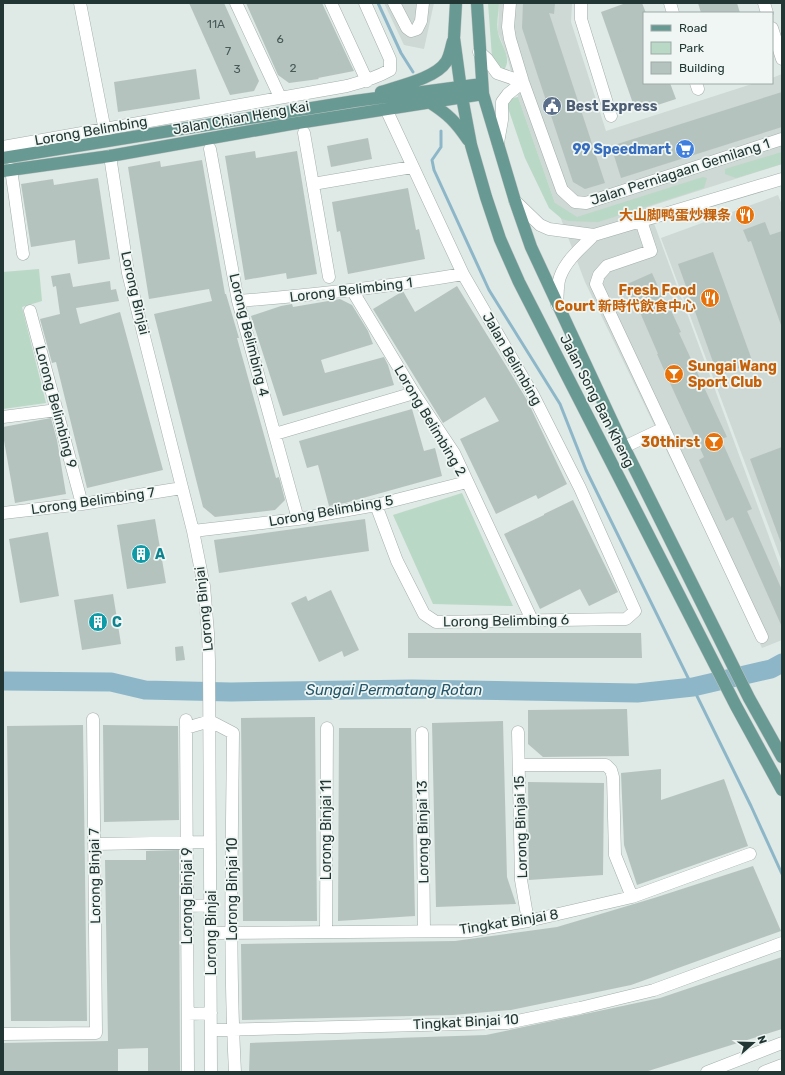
<svg xmlns="http://www.w3.org/2000/svg" width="785" height="1075" font-family="Rubik,'Noto Sans SC',sans-serif">
<style>
.built{fill:#ced8d5}
.green{fill:#bad8c6}
.lines{fill:none;stroke-linecap:round;stroke-linejoin:round}
.stream{stroke:#8db7c8;stroke-width:3}
.river{stroke:#8db7c8;stroke-width:19}
.building{fill:#b5c3bf}
.minor-casing{stroke:#a3b0ad;stroke-width:13}
.major-casing{stroke:#bdc3c2;stroke-width:13}
.minor{stroke:#fff;stroke-width:12}
.major{stroke:#699993;stroke-width:12}
.labels{text-anchor:middle;dominant-baseline:central;stroke-width:3.5;stroke-linejoin:round;paint-order:stroke}
.number-label{font-size:12px;fill:#475a57}
.service-label{font-size:14px;font-weight:bold;fill:#4e5e75;stroke:#eff6f3;text-anchor:start}
.street-label{font-size:14px;fill:#223734;stroke:#eff6f3}
.shop-label{font-size:14px;font-weight:bold;fill:#366cbe;stroke:#eff6f3;text-anchor:end}
.food-label{font-size:14px;font-weight:bold;fill:#c56008;stroke:#eff6f3;text-anchor:end}
.culture-label{font-size:14px;font-weight:bold;fill:#0d838f;stroke:#eff6f3;text-anchor:start}
.water-label{font-size:15px;font-style:italic;fill:#24566b;stroke:#eff6f3}
</style>
<rect width="100%" height="100%" fill="#dfe9e6"/>
<path class="built" d="M384,3h50l-10,46 -20,-4z
M499,3h73l-1,19 35,109 149,-48h17v-5l10,-4v90l-134,43 134,365v68l-20,8 -177,-366 -30,-79 -37,-106 -11,-41 -9,-24z
M778,195l4,10v357l-121,-324z"/>
<path class="green" d="M488,3h11c0,9 -3,20 -1,29 2,13 15,25 6,38h-4l-8,-13z
M518,97l37,106 22,14 126,-40 4,1 -3,10 -106,34 -29,-1 -7,-2 -13,-11 -24,-50 -18,-53 6,-7z
M782,152v12l-46,14 -11,-4v-5z
M39,269l3,32 -20,6 24,96 -43,6v-137z
M462,493l51,113 -80,-2 -40,-89z"/>
<g class="lines">
<path class="stream" d="M378,3l23,50 12,19
M441,131v16l-9,13 2,10 55,120 71,114 26,66 165,336 31,68"/>
<path class="river" d="M3,681l108,1 34,8 86,2 181,-3 225,4 56,-6 78,-18 11,-6"/>
</g>
<path class="building" d="M189,3h35l35,78 -5,10 -24,4z
M246,3h76l32,68 -36,7 1,1 -30,4 -11,-8z
M523,3h32l-1,11 -5,-1 56,170 -20,6 -12,-7 -51,-154z
M626,3h16l4,10h-2v70h26l6,16 -40,13 -35,-100z
M698,3h39l3,10h-39z
M196,69l4,30 -82,13 -4,-30z
M782,92v35l-161,51 -10,-32z
M368,138l4,21 -41,8 -4,-21z
M255,151l1,7 41,-7 20,123 -30,5 -1,-6 -41,7 -20,-124z
M202,160l23,134h1l13,44h-2l39,140 3,-1 6,23 -10,10 -60,7 -12,-10 -49,-193 58,-13 -3,-12 -60,10 -21,-132 32,-6 1,6z
M98,178l12,81 -32,5 -3,-24 -44,7 -10,-63 32,-5 1,6z
M408,188l8,42 3,-1 6,30 -77,15 -8,-43 -3,1 -5,-30z
M765,222l5,13 12,-4v94h-1l-30,-84 -3,1 -5,-12z
M713,252l40,111 -35,13 -40,-112z
M70,273l3,14 37,-6 1,9 5,-1 3,12 -43,7 4,16 40,-12 43,158 -76,18 -31,-126 -4,1 -12,-44 20,-5 -4,-28 -3,1 -2,-11z
M652,273l15,34 2,-1 12,26 -2,1 48,104 -6,2 31,70 -5,2 35,79v37l-49,-110 -7,4 -27,-61 5,-3 -35,-76 -12,-27h1l-19,-44 -2,1 -12,-26z
M457,286l70,114 40,84 -29,15 -2,-4 -40,19 -36,-75 39,-18 -14,-24 -42,26 -70,-114 30,-18 12,21z
M340,299l12,6 16,26 5,13 -52,16 4,13 59,-16 4,8 6,20 -111,31 -32,-100 30,-10 11,-2 1,3z
M412,409l12,42 11,-3 7,28 -97,27 -16,3 -11,-41 -11,3 -8,-27z
M51,418l6,22 9,54 -51,9 -12,-68v-8z
M782,447v96h-1l-31,-84z
M573,500l45,92 -29,14 -9,-17 -40,20 -36,-75 40,-19v-1z
M155,519l11,64 -39,6 -10,-64z
M365,519l4,32 -150,22 -5,-33z
M48,532l11,64 -39,7 -11,-64z
M331,590l28,60 -15,7 -2,-6 -23,11 -28,-59 15,-7 2,5z
M113,594l8,50 -39,6 -8,-50z
M408,633h233l1,25h-234z
M183,646l2,14 -9,1 -1,-14z
M627,709l2,47 -86,1 -15,-13v-34z
M315,717l2,204h-74l-2,-203z
M503,721l4,156 9,27 -80,3 -4,-184z
M83,725l4,296h-76l-4,-295z
M103,725l75,1 1,94 -75,2z
M339,728h72l4,188 -77,5z
M661,769v31l63,-21 24,67 -111,39 -13,-40 -3,-72z
M528,782l76,1 -1,92 -74,5z
M179,850l1,222h-32v-24l-30,1v23h-115v-29l105,-2 -3,-181h41v-9z
M753,866l28,65 -150,54 -120,25 -58,5 -211,5 -1,-76 214,-3 102,-14 97,-29z
M782,957v72l-137,43h-396l1,-29 236,-8 174,-37z"/>
<g class="lines">
<g class="minor-casing">
<path id="minor" d="M80,3l26,133
M236,3l44,94
M331,3l36,78
M394,3l13,25 4,3 6,-2 4,-8 2,-18
M510,3l-2,24 2,12 13,43 39,108 13,12 11,1 196,-64
M581,3v16l30,97
M670,3l3,10
M764,3l3,10
M772,28l10,31
M479,52l8,7 10,14 26,9
M696,83l2,6
M304,133l25,144
M498,143l4,-23v-18l6,-8 15,-12
M3,147l344,-61c15,-4 29,-8 43,-16v-11l-25,-56
M210,149l28,152 60,218
M110,156l18,117 65,258 11,55 4,47 1,28 2,411
M11,169l12,85
M313,184l99,-17
M515,201l25,24 9,4 45,6 188,-56
M641,221l10,30 -44,15 -8,9 -3,9 166,353
M352,290l62,103 40,60 78,167
M238,301c75,-6 150,-14 225,-27
M557,305c1,-9 0,-20 3,-28 6,-17 21,-29 34,-42
M30,311l52,193
M3,417l54,-7
M275,434l139,-41
M624,447l40,-19
M376,505l21,56 27,53 12,8 190,-3 9,-8 -55,-123 -47,-93 -70,-121 -77,-165
M3,513l79,-9 100,-16
M193,531l105,-12 78,-14 91,-23
M186,720l2,352
M186,728l24,-7 23,12c-1,113 -4,226 2,339
M518,732l3,148 7,41
M422,733l2,198
M519,765h87l5,5 2,7 2,78 17,42
M94,844l116,-2
M187,906l24,-1
M326,932l1,-204
M211,933l259,-2 58,-10 104,-24 118,-43
M188,1014l23,-1
M211,1030l296,-7 73,-15 74,-18 128,-47
M3,1034l93,-1 -3,-314
M707,1072l75,-29
M764,1072l18,-7"/>
</g>
<g class="major-casing">
<path id="major" d="M456,3l-2,35 8,59 9,48 15,52 14,42 19,43 217,424 46,84
M477,3l6,91 32,107 16,46 93,200 125,251 33,59
M381,92c18,-6 55,-14 65,-30 4,-6 5,-15 7,-21
M429,102c19,12 27,20 39,38
M3,158l352,-57 127,-17
M3,171l107,-15 181,-32 192,-30"/>
</g>
<use href="#minor" class="minor"/>
<use href="#major" class="major"/>
</g>
<defs>
<g id="civic-disc" transform="scale(1)"><circle r="9.5" fill="#5c6f8a" stroke="#eff6f3"/><path d="M-.6-6.5H3V-4.5H.6V-3L4-1V1h2V6H-6V1h2V-1L-.6-3ZM-1.2 2.5V6h2.4V2.5Z" fill="#fff"/></g>
<g id="supermarket-disc" transform="scale(1)"><circle r="9.5" fill="#3f7fe0" stroke="#eff6f3"/><path d="M-6-5.5h2.5l.6 2H6L4.5 2H-2.5L-4.4-4H-6ZM-1.5 3.2a1.3 1.3 0 1 0 .1 0ZM3 3.2a1.3 1.3 0 1 0 .1 0Z" fill="#fff"/></g>
<g id="restaurant-disc" transform="scale(1)"><circle r="9.5" fill="#e8710a" stroke="#eff6f3"/><path d="M-5-6h1v4h1v-4h1v4h1v-4h1v5L-1.5 .5V6h-2V.5L-5-1ZM5-6V6H3V1.5H1.5Q1.5-4 5-6Z" fill="#fff"/></g>
<g id="bar-disc" transform="scale(1)"><circle r="9.5" fill="#e8710a" stroke="#eff6f3"/><path d="M-6-5H6L.8 .8V4.5H3.5V6h-7V4.5H-.8V.8Z" fill="#fff"/></g>
<g id="building-disc" transform="scale(1)"><circle r="9.5" fill="#0f9aa8" stroke="#eff6f3"/><path d="M-4-6H4V6H1V3H-1V6H-4ZM-2.5-4.3h1.7v1.8h-1.7ZM.8-4.3h1.7v1.8H.8ZM-2.5-1h1.7V.8h-1.7ZM.8-1h1.7V.8H.8Z" fill="#fff"/></g>
</defs>
<g fill-rule="evenodd">
<use href="#civic-disc" x="552" y="106"/>
<use href="#supermarket-disc" x="685" y="149"/>
<use href="#restaurant-disc" x="745" y="215"/>
<use href="#restaurant-disc" x="710" y="298"/>
<use href="#bar-disc" x="674" y="374"/>
<use href="#bar-disc" x="714" y="442"/>
<use href="#building-disc" x="141" y="554"/>
<use href="#building-disc" x="98" y="622"/>
</g>
<g class="labels">
<g class="number-label">
<text x="216" y="24">11A</text>
<text x="280" y="39">6</text>
<text x="228" y="51">7</text>
<text x="293" y="68">2</text>
<text x="237" y="69">3</text>
</g>
<g class="service-label">
<text x="566" y="106">Best Express</text>
</g>
<g class="street-label">
<text transform="translate(241 118) rotate(-10)">Jalan Chian Heng Kai</text>
<text transform="translate(91 131) rotate(-10)">Lorong Belimbing</text>
<text transform="translate(680 172) rotate(-18)">Jalan Perniagaan Gemilang 1</text>
<text transform="translate(351 290) rotate(-7)">Lorong Belimbing 1</text>
<text transform="translate(135 293) rotate(77)">Lorong Binjai</text>
<text transform="translate(249 335) rotate(76)">Lorong Belimbing 4</text>
<text transform="translate(512 359) rotate(60)">Jalan Belimbing</text>
<text transform="translate(597 401) rotate(63)">Jalan Song Ban Kheng</text>
<text transform="translate(56 407) rotate(75)">Lorong Belimbing 9</text>
<text transform="translate(430 421) rotate(59)">Lorong Belimbing 2</text>
<text transform="translate(93 501) rotate(-8)">Lorong Belimbing 7</text>
<text transform="translate(331 511) rotate(-10)">Lorong Belimbing 5</text>
<text transform="translate(204 609) rotate(-96)">Lorong Binjai</text>
<text transform="translate(506 621) rotate(-1)">Lorong Belimbing 6</text>
<text transform="translate(521 827) rotate(-92)">Lorong Binjai 15</text>
<text transform="translate(326 830) rotate(-90)">Lorong Binjai 11</text>
<text transform="translate(423 832) rotate(-91)">Lorong Binjai 13</text>
<text transform="translate(95 876) rotate(-91)">Lorong Binjai 7</text>
<text transform="translate(232 889) rotate(-90)">Lorong Binjai 10</text>
<text transform="translate(187 896) rotate(-90)">Lorong Binjai 9</text>
<text transform="translate(509 922) rotate(-9)">Tingkat Binjai 8</text>
<text transform="translate(211 933) rotate(-90)">Lorong Binjai</text>
<text transform="translate(466 1022) rotate(-3)">Tingkat Binjai 10</text>
</g>
<g class="shop-label">
<text x="671" y="149">99 Speedmart</text>
</g>
<g class="food-label">
<text x="731" y="215">大山脚鸭蛋炒粿条</text>
<text x="696" y="290">Fresh Food<tspan x="696" dy="16">Court 新時代飲食中心</tspan></text>
<text x="688" y="366" text-anchor="start">Sungai Wang<tspan x="688" dy="16">Sport Club</tspan></text>
<text x="700" y="442">30thirst</text>
</g>
<g class="culture-label">
<text x="155" y="554">A</text>
<text x="112" y="622">C</text>
</g>
<g class="water-label">
<text x="394" y="690">Sungai Permatang Rotan</text>
</g>
</g>
<rect width="785" height="1075" fill="none" stroke="#223734" stroke-width="8"/>
<rect x="643" y="12" width="130" height="72" fill="#eff6f3" stroke="#9daaa7"/>
<rect x="651" y="25" width="20" height="6" fill="#699993" stroke="#9daaa7"/>
<text x="679" y="32" font-size="12" fill="#223734">Road</text>
<rect x="651" y="42" width="20" height="12" fill="#bad8c6" stroke="#9daaa7"/>
<text x="679" y="52" font-size="12" fill="#223734">Park</text>
<rect x="651" y="62" width="20" height="12" fill="#b5c3bf" stroke="#9daaa7"/>
<text x="679" y="72" font-size="12" fill="#223734">Building</text>
<g transform="translate(753 1043) rotate(70)" stroke="#eff6f3" stroke-width="3" paint-order="stroke">
<path d="M0-3L7 15L0 10L-7 15Z" fill="#223734"/>
<text y="-6" font-size="11" font-weight="bold" text-anchor="middle" fill="#223734">N</text>
</g>
</svg>
